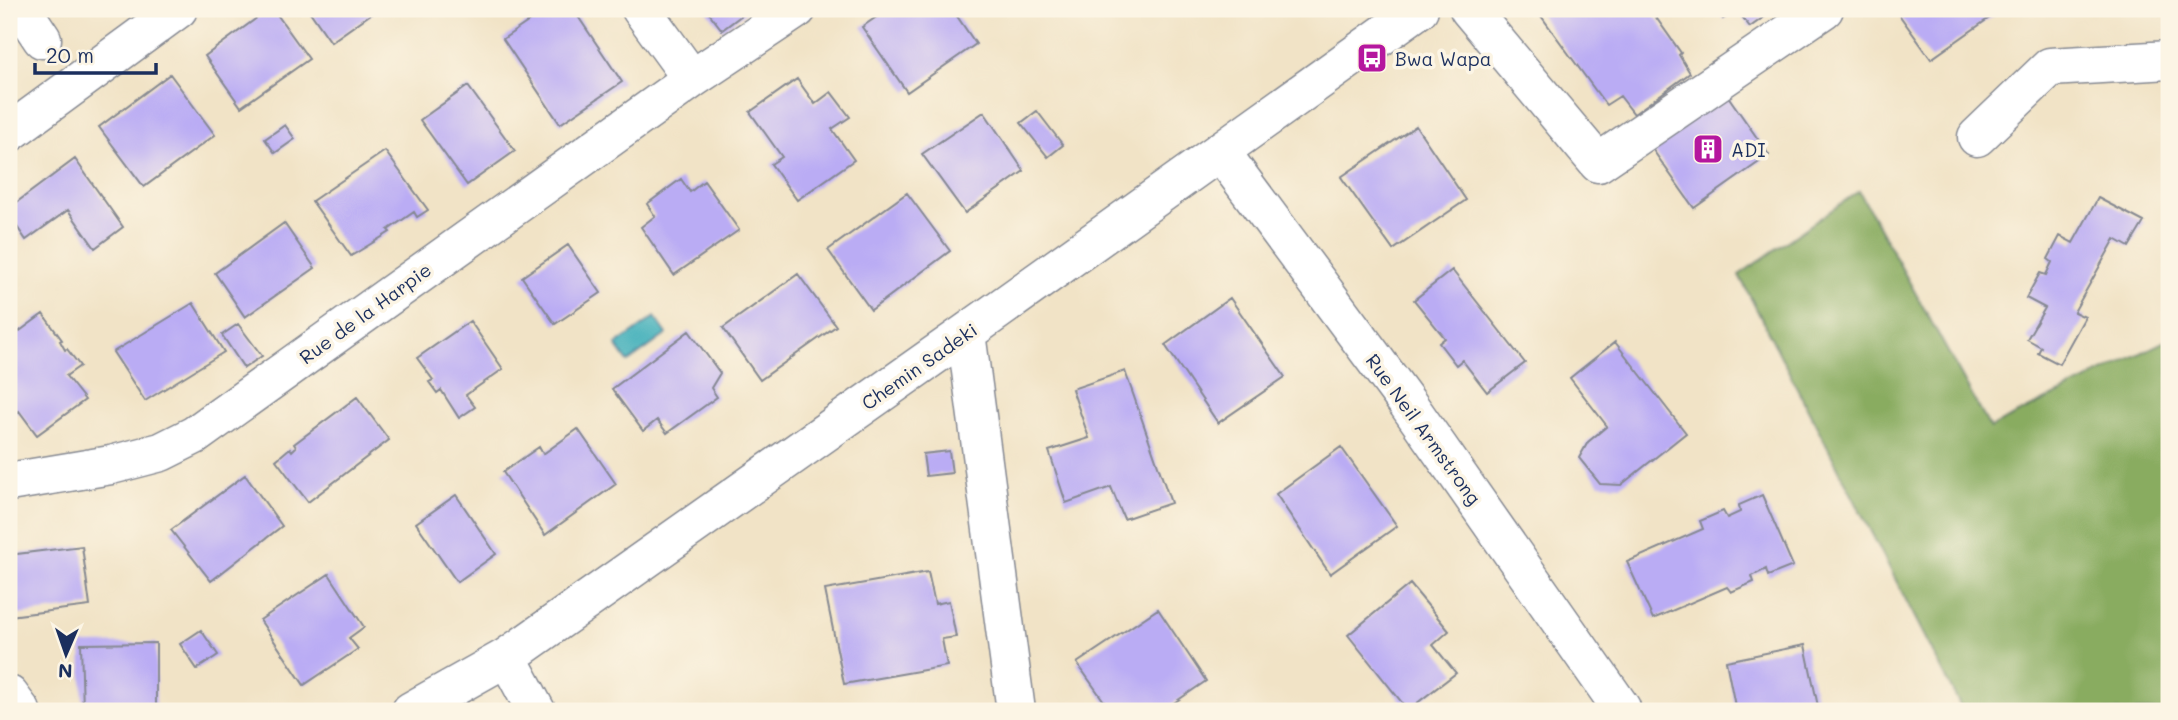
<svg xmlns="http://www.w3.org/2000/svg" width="2178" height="720" font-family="Mali,sans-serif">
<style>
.forest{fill:#89ac60;stroke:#526e5f;stroke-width:2}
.water{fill:#3eaeba;stroke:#2c6e8c;stroke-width:2}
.building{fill:#baacf4}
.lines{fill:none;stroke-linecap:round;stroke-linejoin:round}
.minor-casing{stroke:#868992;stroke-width:41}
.minor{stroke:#fff;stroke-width:38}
.labels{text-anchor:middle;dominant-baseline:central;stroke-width:7;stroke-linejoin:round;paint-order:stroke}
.poi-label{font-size:19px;fill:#1b2f5e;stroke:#fcf5e5;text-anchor:start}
.street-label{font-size:19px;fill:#1b2f5e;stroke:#fcf5e5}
</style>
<rect width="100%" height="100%" fill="#fcf5e5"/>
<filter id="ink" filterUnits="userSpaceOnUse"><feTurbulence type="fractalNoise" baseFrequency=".0143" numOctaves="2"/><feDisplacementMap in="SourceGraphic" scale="14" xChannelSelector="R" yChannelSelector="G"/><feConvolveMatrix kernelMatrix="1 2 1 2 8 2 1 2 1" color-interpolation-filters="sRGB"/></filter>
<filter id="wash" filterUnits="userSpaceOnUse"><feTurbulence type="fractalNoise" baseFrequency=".00686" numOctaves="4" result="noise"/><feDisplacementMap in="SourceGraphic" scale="28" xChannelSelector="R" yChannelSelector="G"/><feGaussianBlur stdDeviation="1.57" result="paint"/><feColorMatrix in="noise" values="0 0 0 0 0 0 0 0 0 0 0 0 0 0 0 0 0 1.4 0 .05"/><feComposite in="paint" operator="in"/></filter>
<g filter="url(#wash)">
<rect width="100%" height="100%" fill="#f1e3c6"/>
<path class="forest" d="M1859,191l131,237 179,-89v372h-206l-224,-436z"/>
<path class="water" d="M655,317l12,17 -39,28 -12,-17z"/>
<g id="blocks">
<path class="building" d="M269,9h4l36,50 -68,48 -36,-51z
M308,9h70l-47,33z
M547,9h26l49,73 -62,42 -57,-85z
M706,9h44l-28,21z
M888,9h64l24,35 -69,48 -45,-65z
M1536,9h114l31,44 -2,2 11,18 -56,41 -14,-18 -14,9z
M1716,9h59l-25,18 -13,-17 -14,9z
M1895,9h107l-71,50z
M170,74l45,61 -71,52 -45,-60z
M797,79l18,25 16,-12 19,25 -18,12 22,31 -57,40 -26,-36 11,-7 -32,-45z
M468,86l47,65 -48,34 -47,-65z
M1723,89l46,66 -75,53 -46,-65z
M1037,111l26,34 -15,12 -27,-34z
M984,112l40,59 -59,42 -43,-59z
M285,125l10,14 -20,14 -10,-14z
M1416,126l50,74 -73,50 -52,-73z
M385,151l43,59 -11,7 -3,-5 -26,18 2,2 -39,24 -39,-55z
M75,159l48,68 -28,21 -27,-38 -42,30 -17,-25v-7z
M681,179l9,13 14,-11 35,49 -65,45 -33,-48 14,-11 -8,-12z
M907,193l43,58 -79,59 -43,-60z
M2098,198l46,24 -15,25 -14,-8 -41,73 11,5 -26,47 -21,-11 3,-6 -14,-8 18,-31 -19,-10 14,-25 6,2 6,-13 -4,-3 12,-23 13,7z
M284,223l31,45 -70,49 -30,-44z
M568,245l33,48 -46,31 -33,-47z
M1452,270l73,93 -38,29 -25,-32 -6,5 -17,-22 6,-5 -31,-38z
M798,274l38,52 -76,54 -37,-52z
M1230,298l55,79 -67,46 -53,-78z
M193,303l31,49 -79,49 -32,-49z
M43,314l19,26 -2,1 5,9 2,-1 13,17 -14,10 19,24 -48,35 -18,-24 -10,8v-80z
M470,321l33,48 -37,26 9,12 -16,11 -18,-28 -4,3 -8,-11 4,-2 -16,-22z
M238,324l24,32 -18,12 -22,-33z
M689,331l31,42 -9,15 6,9 -50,36 -10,-13 -14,11 -31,-42z
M1615,342l71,91 -65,52 -21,-1 -21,-26 9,-16 19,-16 -37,-48z
M1125,371l46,132 -47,16 -13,-32 -45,16 -17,-52 40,-13 -17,-49z
M357,397l32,43 -81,62 -32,-42 14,-12 2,3 4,-4 -2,-3z
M578,429l38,55 -71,51 -42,-63 36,-25 4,7z
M1341,447l56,79 -67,48 -54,-80z
M949,451l3,22 -26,3 -3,-22z
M245,475l37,51 -71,55 -40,-51z
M456,495l40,59 -39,28 -41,-59z
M1762,495l31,71 -25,10 -2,-7 -14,7 2,6 -23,10 -4,-5 -74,32 -26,-57 76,-33 -3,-8 23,-10 4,7 13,-6 -1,-7z
M82,546l8,60 -81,10v-61z
M928,572l7,32 14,-3 7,36 -14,2 5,27 -103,18 -19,-94z
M329,574l35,53 -15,11 9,11 -54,36 -44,-65z
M1410,584l39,47 -16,14 23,28 -48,37 -60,-75z
M1158,609l48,72 -44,30h-51l-34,-48z
M201,630l17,25 -21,14 -17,-25z
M156,643v65l-73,1 -2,-65z
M1805,645l14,66h-83l-10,-50z"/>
</g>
</g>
<g filter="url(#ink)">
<use href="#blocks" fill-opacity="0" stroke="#868992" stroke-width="2"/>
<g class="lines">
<g class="minor-casing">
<path id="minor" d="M22,9l20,30
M641,9l51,70
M1469,9l129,154 226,-154
M9,133l169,-124
M1977,137l73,-70 119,-7
M1220,151l188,253 213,304v3
M966,333l50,378
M9,482l102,-17 50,-13 34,-17 497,-356 105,-70
M507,657l29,54
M9,695l12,16
M411,711l96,-54 459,-324 453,-324"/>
</g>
<use href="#minor" class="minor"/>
</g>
</g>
<defs>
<g id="bus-square" transform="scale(1.575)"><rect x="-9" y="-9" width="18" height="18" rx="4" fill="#b5179e" stroke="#fcf5e5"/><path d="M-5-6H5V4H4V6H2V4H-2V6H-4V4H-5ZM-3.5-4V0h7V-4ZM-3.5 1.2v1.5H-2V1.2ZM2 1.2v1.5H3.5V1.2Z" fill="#fff"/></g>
<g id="building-square" transform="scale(1.575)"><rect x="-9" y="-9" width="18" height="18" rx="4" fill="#b5179e" stroke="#fcf5e5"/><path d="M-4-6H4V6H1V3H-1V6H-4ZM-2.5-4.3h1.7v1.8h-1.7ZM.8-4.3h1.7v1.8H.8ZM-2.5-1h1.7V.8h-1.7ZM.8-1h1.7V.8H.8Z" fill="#fff"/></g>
</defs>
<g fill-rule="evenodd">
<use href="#bus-square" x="1372" y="58"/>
<use href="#building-square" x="1708" y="149"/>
</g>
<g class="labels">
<g class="poi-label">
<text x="1395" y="58">Bwa Wapa</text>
<text x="1731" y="149">ADI</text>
</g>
<g class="street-label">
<text transform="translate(365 313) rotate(-36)">Rue de la Harpie</text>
<text transform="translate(919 366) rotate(-35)">Chemin Sadeki</text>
<text transform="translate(1424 429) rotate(54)">Rue Neil Armstrong</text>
</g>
</g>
<rect width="2178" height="720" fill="none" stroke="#fcf5e5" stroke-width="35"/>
<g transform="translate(66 654) rotate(182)" stroke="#fcf5e5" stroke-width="5" paint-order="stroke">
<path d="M0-5L12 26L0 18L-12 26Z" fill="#1b2f5e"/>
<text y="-10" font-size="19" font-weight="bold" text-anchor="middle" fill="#1b2f5e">N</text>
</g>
<path d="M35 63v10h121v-10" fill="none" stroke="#1b2f5e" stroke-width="3.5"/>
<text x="46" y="63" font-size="21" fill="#1b2f5e" stroke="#fcf5e5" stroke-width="5" paint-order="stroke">20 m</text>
</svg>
